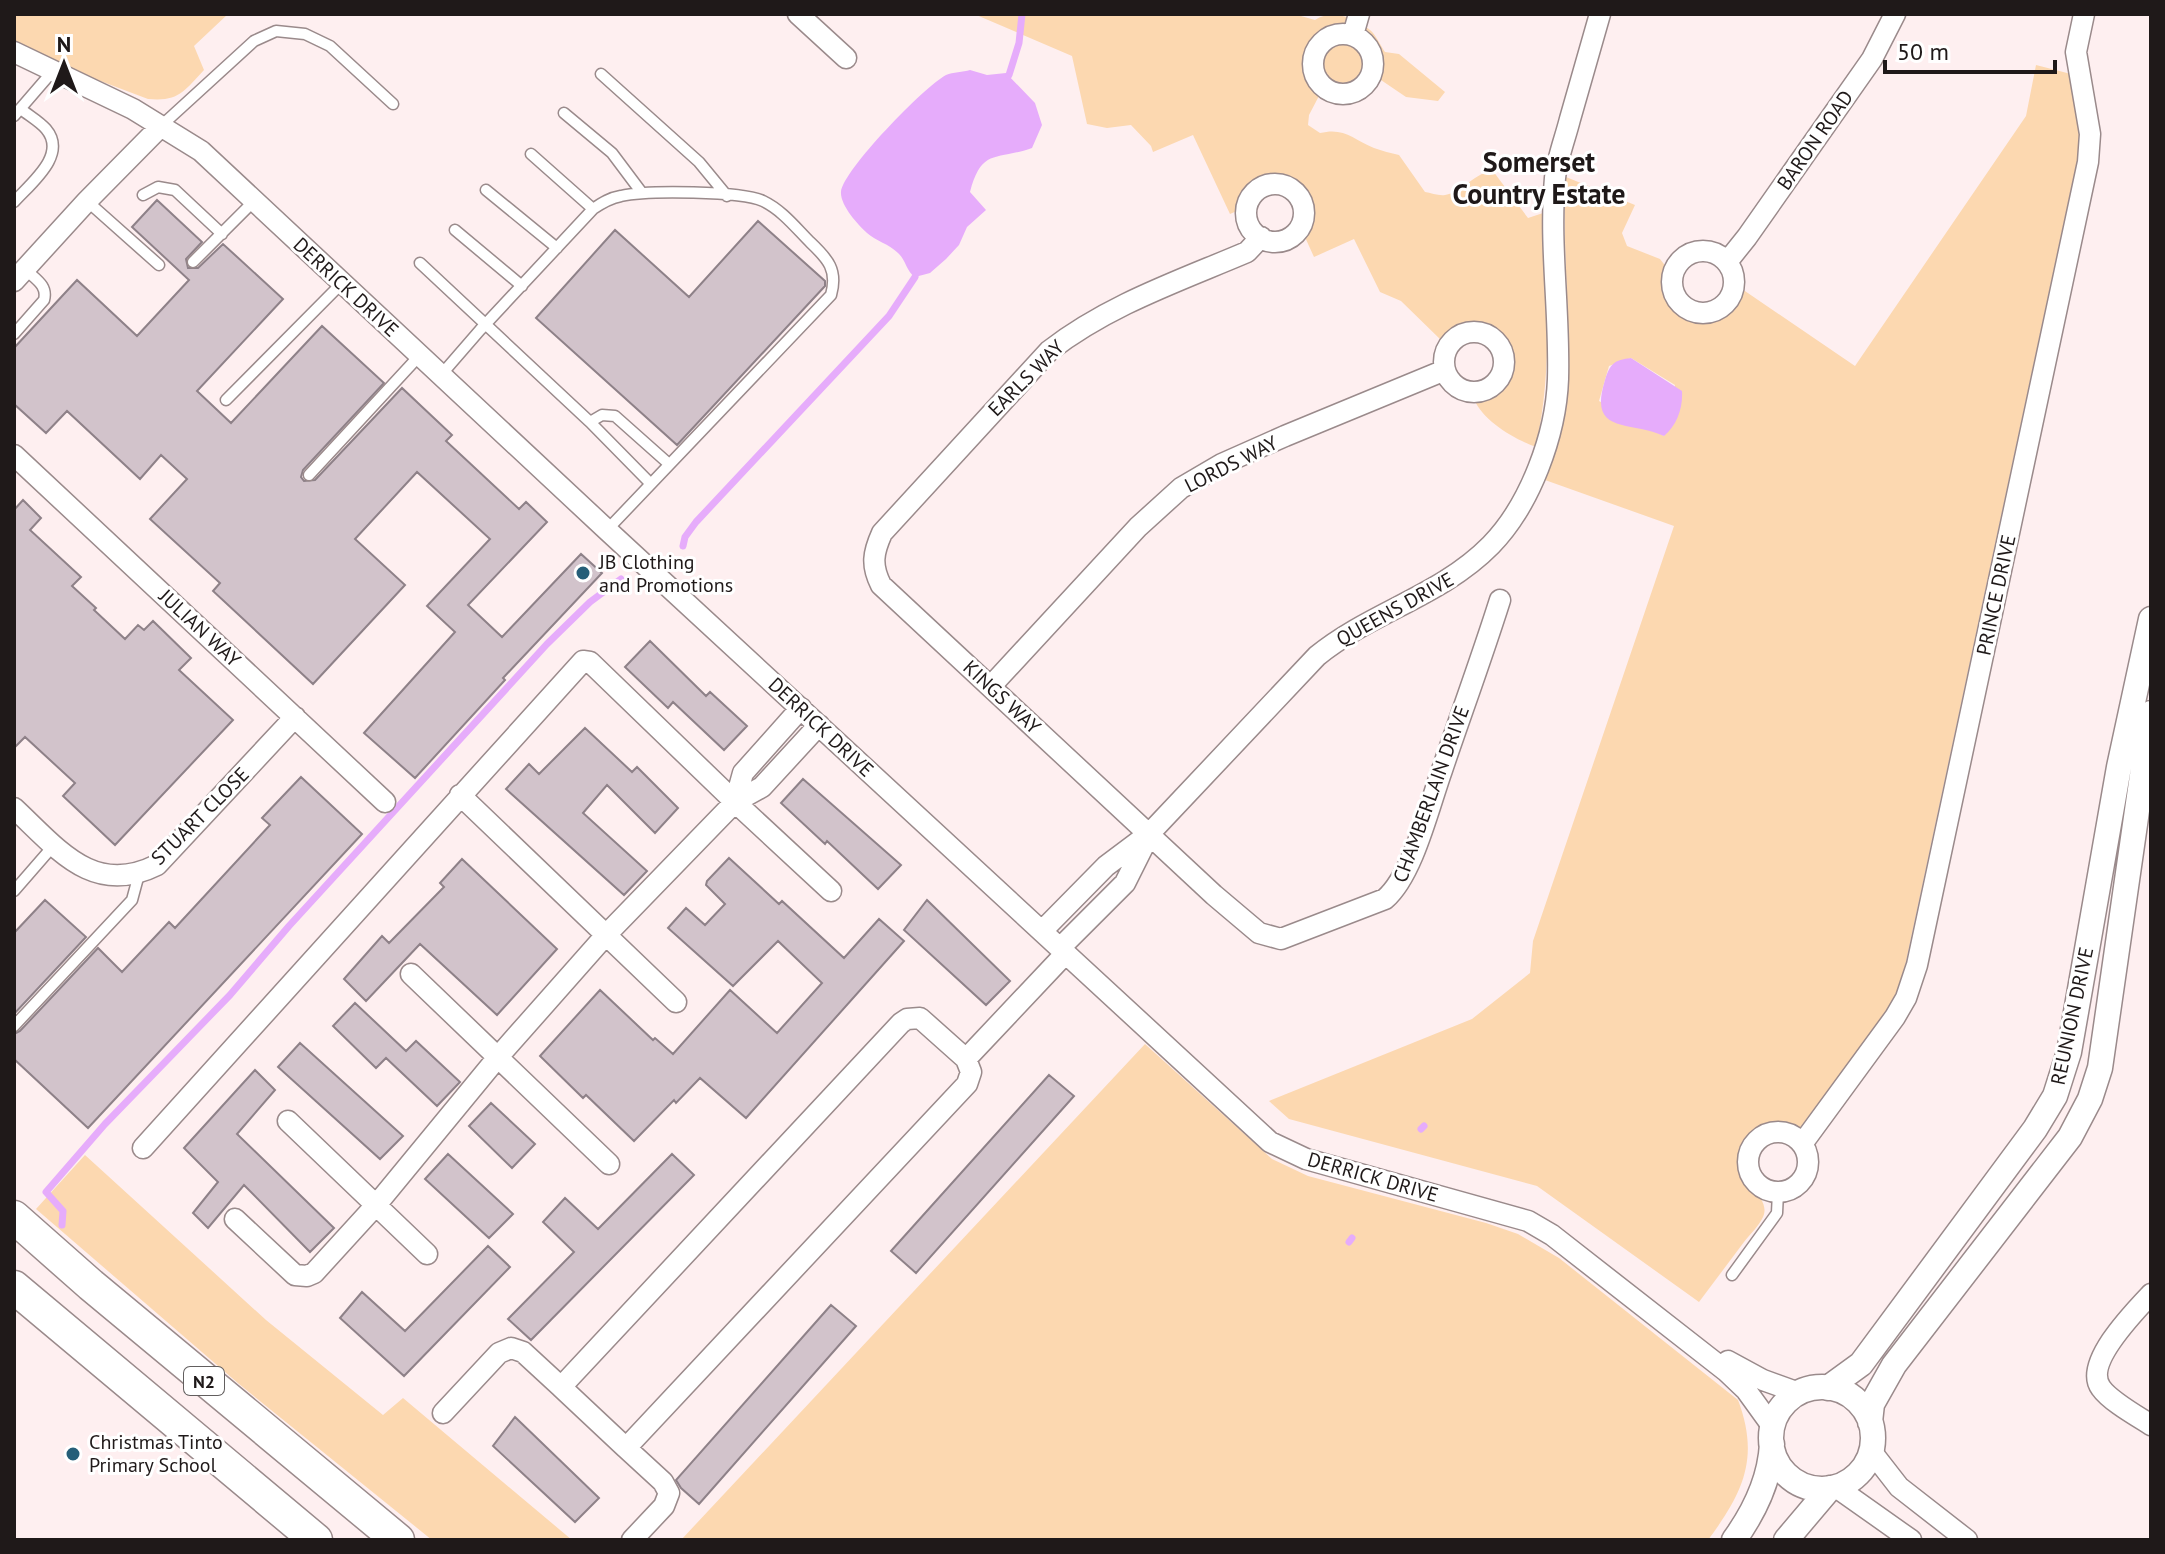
<svg xmlns="http://www.w3.org/2000/svg" width="2165" height="1554" font-family="'PT Sans',sans-serif">
<style>
.green{fill:#fcd8b0;fill-rule:evenodd}
.water{fill:#e6acfb}
.lines{fill:none;stroke-linecap:round;stroke-linejoin:round}
.stream{stroke:#e6acfb;stroke-width:7}
.building{fill:#d2c3cb;stroke:#8e8188;stroke-width:2}
.service-casing{stroke:#9a8a8b;stroke-width:13}
.minor-casing{stroke:#9a8a8b;stroke-width:23}
.tertiary-casing{stroke:#9a8a8b;stroke-width:27}
.trunk-casing{stroke:#9a8a8b;stroke-width:35}
.service{stroke:#fff;stroke-width:10}
.minor{stroke:#fff;stroke-width:20}
.tertiary{stroke:#fff;stroke-width:24}
.trunk{stroke:#fff;stroke-width:32}
.poi-dot{fill:#265e78;stroke:#fff;stroke-width:3}
.labels{text-anchor:middle;dominant-baseline:central;stroke-width:6;stroke-linejoin:round;paint-order:stroke}
.shield{fill:#fff;stroke:#625e5e;stroke-width:2}
.shield-label{font-size:18px;font-weight:bold;fill:#1f1919}
.street-label{font-size:20px;fill:#1f1919;stroke:#fff}
.poi-label{font-size:20px;fill:#1f1919;stroke:#fff;text-anchor:start}
.district-label{font-size:28px;font-weight:bold;fill:#1f1919;stroke:#fff}
</style>
<rect width="100%" height="100%" fill="#feeff0"/>
<path class="green" d="M14,14h214l-34,32 10,24c-20,21 -25,32 -56,29l-90,-34 -38,-21 -6,-4z
M974,14h320l21,6c17,-11 39,-3 55,10 6,5 10,15 15,22l14,2 46,38 -7,9 -32,-4 -28,-19c-14,22 -35,27 -58,16l-11,21 -1,10 12,8c24,-6 33,6 54,15 8,3 17,5 25,7l26,37c6,1 14,4 20,3 18,-3 30,-23 48,-24l35,47 15,-5c4,82 10,153 -7,234 -22,-8 -53,-26 -62,-48 75,-13 16,-113 -31,-57l-42,-41 -21,-9 -26,-53 -40,18 -10,-22c37,-56 -55,-90 -65,-25l-9,4 -37,-79 -40,17 -2,-6 -20,-21 -24,3 -20,-4 -15,-68z
M2036,65l35,9c1,26 11,51 8,77l-174,815 -7,23 -11,22 -88,118c-8,-4 -15,-6 -24,-5 -11,1 -20,7 -26,15 -28,39 25,53 14,78 -4,9 -13,17 -19,25 -15,20 -30,40 -45,60l-162,-116 -248,-67 -20,-18 203,-82 58,-46 3,-32 141,-415 -129,-46c40,-100 14,-199 21,-303l69,28 -13,28 5,13 33,13 7,9c-13,51 51,71 70,22l5,-1 113,77 171,-250zM1631,358l44,27 -11,51 -65,-35 10,-35z
M1145,1044l127,115 36,17 178,47 32,11 41,24 179,142c22,58 5,93 -30,140h-1027z
M85,1155l181,165 117,95 20,-17 169,142h-140l-5,-4 -188,-152 -203,-175z"/>
<path class="water" d="M970,70l17,5 19,-2 29,30 7,22 -10,23c-37,13 -50,0 -62,44l16,18 -19,17 -8,18 -13,14 -16,14 -15,4c-9,-6 -9,-17 -17,-24 -9,-9 -22,-12 -31,-20 -9,-8 -27,-28 -26,-41 2,-22 84,-106 105,-117 7,-3 17,-3 24,-5z
M1631,358l51,33c1,17 -5,34 -18,45 -36,-16 -76,-1 -59,-56 5,-16 9,-20 26,-22z"/>
<g class="lines">
<path class="stream" d="M1009,75l10,-32 3,-29
M683,546l2,-9 11,-15 193,-206 26,-39
M1421,1129l3,-3
M62,1225l1,-14 -17,-19 59,-68 125,-129 59,-69 258,-282 43,-42 31,-23
M1349,1242l3,-4"/>
</g>
<path class="building" d="M157,200l45,42 -16,17 2,9h10l25,-24 60,55 -86,92 34,32 91,-97 62,57 -81,87 -2,7 3,4 11,-1 87,-92 50,47 -6,6 73,68 7,-7 21,20 -79,83 34,32 79,-83 21,19 -99,105 2,2 -90,98 -51,-45 91,-101 -28,-26 63,-67 -73,-67 -62,67 50,46 -92,99 -100,-93 7,-8 -70,-64 37,-40 -26,-24 -21,24 -73,-68 -21,22 -32,-29v-56l63,-68 60,56 52,-56 -57,-53z
M758,221l67,60v5l-148,159 -141,-127 79,-88 74,67z
M23,500l18,18 -11,12 51,47 -9,9 24,22 -2,2 31,29 13,-14 6,5 9,-9 38,37 -12,12 54,50 -118,125 -52,-49 12,-13 -50,-46 -11,11v-238z
M650,641l56,55 4,-4 37,34 -23,24 -51,-48 -5,6 -43,-41z
M585,728l47,44 5,-5 41,41 -23,25 -48,-48 -24,28 64,58 -23,24 -118,-106 23,-25 10,10z
M301,777l61,57 -274,294 -74,-69v-25l6,-3 78,-83 24,24 47,-50 6,6 95,-103 -8,-7z
M803,779l98,86 -23,24 -51,-48 -2,3 -44,-41z
M729,858l50,46 3,-3 62,57 35,-39 25,22 -158,177 -46,-40 -24,25 -2,-3 -40,41 -48,-46 -3,3 -43,-42 60,-66 53,50 2,-2 18,16 57,-64 47,43 45,-50 -44,-42 -45,45 -65,-58 18,-20 19,17 20,-21 -19,-19 1,-4z
M462,859l95,90 -60,66 -77,-71 -54,57 -22,-22 38,-43 7,7 55,-56 -4,-4z
M45,900l41,37 -72,77v-81z
M927,900l83,81 -24,24 -82,-75z
M355,1003l51,48 10,-10 44,41 -23,24 -51,-48 -10,10 -43,-42z
M300,1043l103,93 -23,23 -102,-92z
M255,1070l20,20 -38,44 97,94 -24,24 -66,-67 -36,43 -15,-15 25,-31 -34,-34z
M1049,1075l25,21 -158,177 -25,-22z
M491,1103l44,41 -23,24 -43,-42z
M448,1154l65,60 -24,24 -64,-59z
M672,1154l22,21 -163,165 -23,-21 66,-67 -31,-30 22,-24 33,31z
M488,1246l22,21 -106,109 -64,-58 22,-26 43,39z
M831,1305l25,21 -157,178 -18,-16 -5,-8z
M515,1417l84,81 -24,24 -82,-76z"/>
<g class="lines">
<g class="service-casing">
<path id="service" d="M601,74l98,88 28,34
M564,113l48,40 30,40
M14,116l38,-44
M161,126l93,-85 22,-10 29,3 25,12 63,58
M531,154l62,55
M486,190l71,58
M143,195l15,-8 17,3 47,44
M87,201l72,64
M14,202c17,-19 54,-47 32,-73 -7,-8 -18,-14 -25,-20
M455,230l67,56
M193,262l61,-61
M420,263l170,159 60,61
M14,334l30,-34c4,-15 -9,-21 -19,-31
M441,375l39,-45 113,-121c10,-7 17,-11 28,-13 25,-6 121,-5 142,5 19,9 33,27 47,41 18,17 28,28 21,53l-224,235
M226,400l116,-117
M590,422l12,-7 13,1 54,48
M309,475l111,-120
M14,891l40,-46
M14,1026l118,-126 7,-26
M1732,1275l45,-62 1,-21"/>
</g>
<g class="minor-casing">
<path id="minor" d="M798,14l48,44
M1313 64a30 30 0 1 1 60 0a30 30 0 1 1-60 0Z
M1353,35l6,-21
M14,52l119,57 68,42 406,379 663,612 36,17 222,62 24,14 174,136 20,19 26,36
M1246 213a29 29 0 1 1 58 0a29 29 0 1 1-58 0Z
M1261,237l-14,15c-68,29 -139,53 -198,99l-167,182c-9,20 -11,32 -1,52l333,310 45,38 22,6 104,-40c28,-24 44,-93 57,-129 19,-56 40,-113 58,-170
M1672 282a31 31 0 1 1 62 0a31 31 0 1 1-62 0Z
M1727,262l20,-25 125,-178 23,-45
M14,281l73,-80 74,-75
M1444 362a30 30 0 1 1 60 0a30 30 0 1 1-60 0Z
M14,455l371,347
M991,686l147,-159 43,-39 41,-24 63,-28 160,-66
M460,795l216,207
M735,802l8,-29 58,-65
M14,808c44,41 79,89 143,57l138,-148
M1042,931l64,-65 44,-33 167,-177c54,-44 124,-60 174,-111 39,-40 65,-110 67,-166 2,-67 -9,-134 -3,-201 2,-19 10,-39 15,-59 10,-35 20,-70 30,-105
M1060,948l65,-65 23,-46
M411,974l198,190
M920,1018l46,41 5,13 -4,12 -341,364 -65,-61 340,-364 6,-4z
M966,1059l100,-106
M288,1121l139,133
M1748 1162a30 30 0 1 1 60 0a30 30 0 1 1-60 0Z
M1802,1144l93,-127 11,-19 11,-33 171,-803 2,-28 -14,-82 8,-38
M143,1148l440,-487 7,1 145,140 96,89
M235,1219l60,56 12,1 7,-3 63,-69 121,-147 107,-121 130,-134 27,-15 57,-62
M2151,1294c-17,18 -68,70 -50,94 9,13 36,28 50,37
M1728,1361l35,19 36,13
M443,1413l56,-60 12,-5 12,4 38,35
M626,1448l37,34 6,11 -5,13 -32,34
M1871,1451l28,36 68,53
M1836,1487l75,53"/>
</g>
<g class="tertiary-casing">
<path id="tertiary" d="M1771 1438a51 51 0 1 1 102 0a51 51 0 1 1-102 0Z
M1828,1388l33,-24 174,-235 20,-33 14,-44 50,-285 32,-148
M1870,1422l2,-18 22,-39 176,-228 20,-38 10,-31 51,-355
M1734,1540c21,-29 36,-60 38,-96
M1786,1540l44,-52"/>
</g>
<g class="trunk-casing">
<path id="trunk" d="M14,1217l77,68 307,255
M14,1287l302,253"/>
</g>
<use href="#service" class="service"/>
<use href="#minor" class="minor"/>
<use href="#tertiary" class="tertiary"/>
<use href="#trunk" class="trunk"/>
</g>
<g class="poi-dot">
<circle cx="583" cy="573" r="8"/>
<circle cx="73" cy="1454" r="8"/>
</g>
<g class="labels">
<rect class="shield" x="184" y="1367" width="40" height="28" rx="6"/>
<g class="shield-label">
<text x="204" y="1381">N2</text>
</g>
<g class="street-label">
<text transform="translate(1815 140) rotate(-55)">BARON ROAD</text>
<text transform="translate(346 287) rotate(43)">DERRICK DRIVE</text>
<text transform="translate(1026 378) rotate(-45)">EARLS WAY</text>
<text transform="translate(1231 464) rotate(-27)">LORDS WAY</text>
<text transform="translate(1996 595) rotate(-78)">PRINCE DRIVE</text>
<text transform="translate(1395 609) rotate(-29)">QUEENS DRIVE</text>
<text transform="translate(200 628) rotate(43)">JULIAN WAY</text>
<text transform="translate(1002 697) rotate(43)">KINGS WAY</text>
<text transform="translate(821 727) rotate(43)">DERRICK DRIVE</text>
<text transform="translate(1431 794) rotate(-70)">CHAMBERLAIN DRIVE</text>
<text transform="translate(200 816) rotate(-45)">STUART CLOSE</text>
<text transform="translate(2072 1016) rotate(-78)">REUNION DRIVE</text>
<text transform="translate(1373 1177) rotate(16)">DERRICK DRIVE</text>
</g>
<g class="poi-label">
<text x="599" y="562">JB Clothing<tspan x="599" dy="23">and Promotions</tspan></text>
<text x="89" y="1442">Christmas Tinto<tspan x="89" dy="23">Primary School</tspan></text>
</g>
<g class="district-label">
<text x="1539" y="161">Somerset<tspan x="1539" dy="32">Country Estate</tspan></text>
</g>
</g>
<rect width="2165" height="1554" fill="none" stroke="#1f1919" stroke-width="32"/>
<g transform="translate(64 64)" stroke="#ffffff" stroke-width="6" paint-order="stroke">
<path d="M0-6L14 30L0 20L-14 30Z" fill="#1f1919"/>
<text y="-12" font-size="22" font-weight="bold" text-anchor="middle" fill="#1f1919">N</text>
</g>
<path d="M1885 60v12h170v-12" fill="none" stroke="#1f1919" stroke-width="4"/>
<text x="1897" y="60" font-size="24" fill="#1f1919" stroke="#ffffff" stroke-width="6" paint-order="stroke">50 m</text>
</svg>
